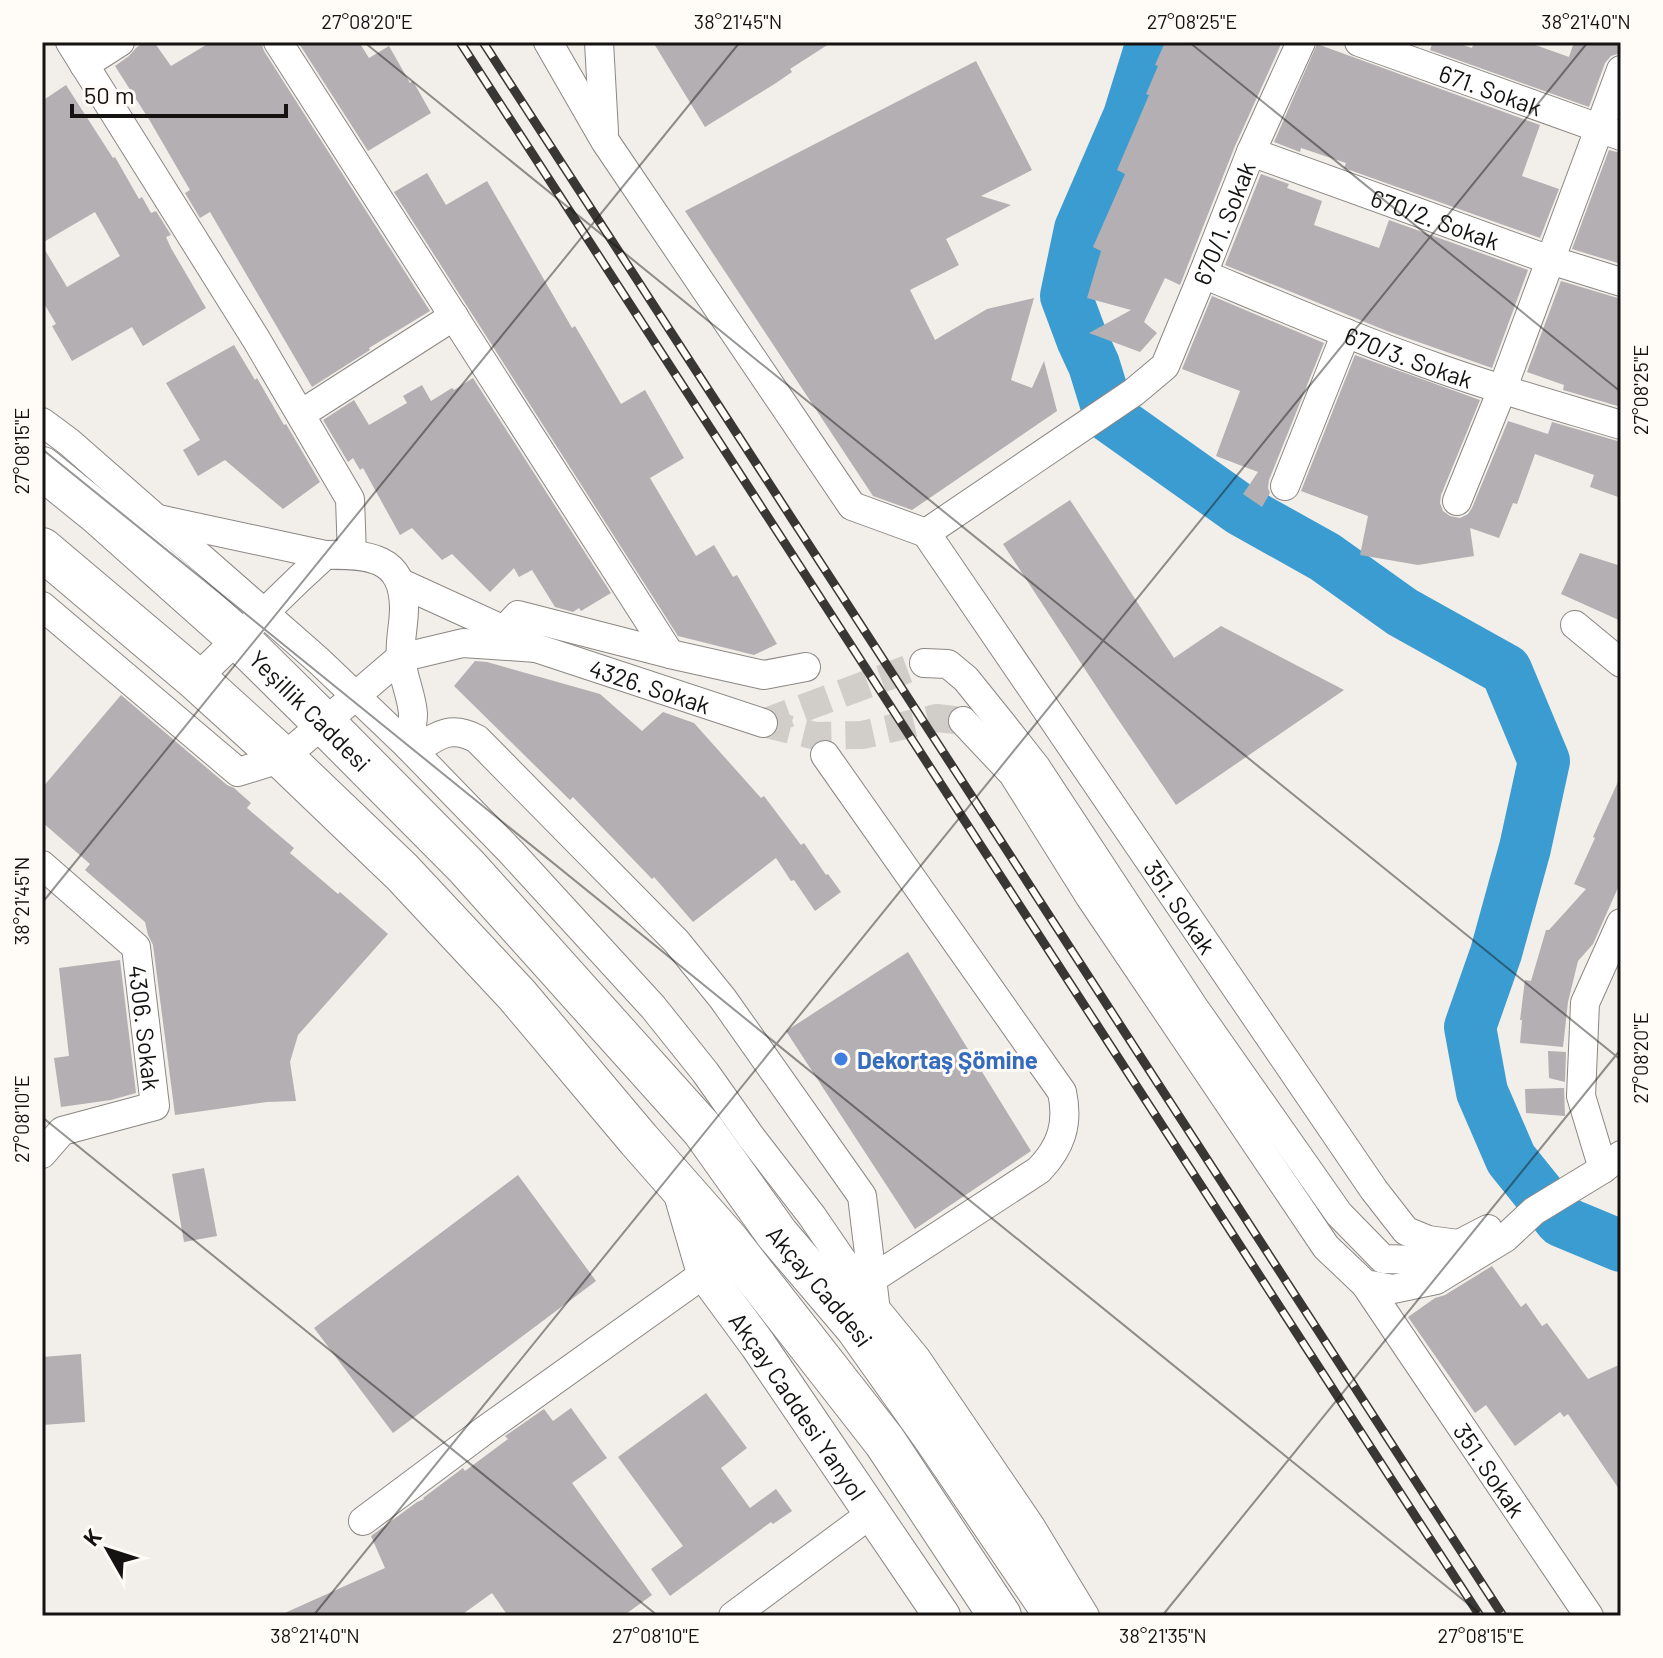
<svg xmlns="http://www.w3.org/2000/svg" width="1663" height="1658" font-family="Barlow,sans-serif">
<style>
.lines{fill:none;stroke-linecap:round;stroke-linejoin:round}
.river{stroke:#3a9cd0;stroke-width:52}
.building{fill:#b4afb2}
.minor-tunnel{stroke:#d1cdc9;stroke-width:28;stroke-dasharray:28 14;stroke-linecap:butt}
.minor-casing{stroke:#8b8784;stroke-width:30}
.major-casing{stroke:#8b8784;stroke-width:38}
.highway-casing{stroke:#8b8784;stroke-width:44}
.minor{stroke:#fff;stroke-width:28}
.major{stroke:#fff;stroke-width:36}
.highway{stroke:#fff;stroke-width:42}
.rail-casing{stroke:#383734;stroke-width:9}
.rail{stroke:#fffbf7;stroke-width:6;stroke-dasharray:18;stroke-linecap:butt}
.ticks{fill:none;stroke:#141311;stroke-width:2;stroke-opacity:0.45}
.shop-dot{fill:#3f7fe0;stroke:#fffbf7;stroke-width:3}
.labels{text-anchor:middle;dominant-baseline:central;stroke-width:6;stroke-linejoin:round;paint-order:stroke}
.street-label{font-size:24px;fill:#141311;stroke:#fffbf7}
.shop-label{font-size:24px;font-weight:bold;fill:#366cbe;stroke:#fffbf7;text-anchor:start}
.neatline{fill:none;stroke:#141311;stroke-width:3}
.ticks-label{font-size:20px;text-anchor:middle;fill:#141311}
</style>
<rect width="100%" height="100%" fill="#f2eee9"/>
<g class="lines">
<path class="river" d="M1152,42l-23,74 -49,113 -14,67 16,43 12,26 16,52 131,93 84,47 77,55 104,58 38,91 -19,87 -29,105 -26,74 12,65 29,67 50,62 60,25"/>
</g>
<path class="building" d="M144,42h10l17,24 40,-24h50l3,9 166,260 -61,37 1,2 -58,37 -102,-175 -10,6 -15,-25 5,-3 -40,-69 -35,-55 14,-10 7,-8z
M298,42h61l10,16 20,-12 21,37 3,-2 18,32 -63,38z
M653,42h179l-42,27 2,3 -16,11 -71,44z
M1165,42h117l-47,104 -55,139 -15,-7 -21,44 13,11 -17,19 -51,-19 42,-23 -44,-12 14,-47 -8,-4 32,-73 -8,-4 32,-75 -3,-1 12,-28 -3,-1z
M1433,42h21l18,6 2,-6h53l42,15 5,-15h47v11l-10,3 -6,7 -16,44 -159,-57z
M1317,44l223,81 -18,51 37,13 -19,49 -196,-70 2,-5 -45,-15 -1,4 -26,-10z
M976,61l56,109 -51,26 30,9 -65,34 13,26 -49,25 25,50 52,-31 47,-11 -23,82 21,8 12,-27 13,50 -145,99 -39,-14 -188,-285z
M66,85l47,73 2,-1 24,42 3,-2 9,16 5,-2 15,24 -5,2 5,11 35,60 -63,38 -11,-19 -60,34 -20,-35 4,-2 -14,-24v-55l25,42 53,-31 -25,-44 -53,31v-142z
M1609,150l12,3v111l-49,-15z
M427,173l19,32 41,-24 85,147 3,-2 46,78 24,-14 39,68 -34,20 46,78 18,-11 19,32 4,-2 40,69 -23,11 -76,-19 -284,-444z
M1261,174l28,10 -2,4 35,13 -8,24 65,23 10,-28 139,50 -36,98 -105,-37 -162,-66z
M1561,281l60,18v108l-58,-17 1,-5 -37,-13z
M1212,296l112,47 -55,137 -1,8 2,5 -8,14 -19,-13 15,-22 -42,-16 24,-65 -58,-22z
M234,345l21,35 2,-2 27,47 2,-1 34,58 -37,27 -58,-49 -27,16 -15,-26 17,-10 -34,-57z
M1355,355l125,45 -39,95 -1,8 3,8 7,5 10,2 8,-4 4,-6 36,-87 40,13 4,-12 69,20v56l-31,-11 4,-12 -59,-21 -18,50 -4,-1 -14,35 -29,-10 4,28 -56,9 -58,-10 8,-39 -67,-25z
M473,378l138,215 -30,18 -2,-3 -6,4 -18,-5 -23,-37 -13,7 -5,-9 -24,24 -38,-38 -10,6 -30,-32 -12,7 -37,-67 -3,2 -7,-12 -5,4 -25,-42 31,-20 15,25 38,-22 -4,-7 19,-11 9,16 21,-13 2,2z
M1070,500l104,158 47,-32 123,64 -168,115 -67,-99 -106,-162z
M1580,553l41,13v55l-60,-27z
M475,661l12,1 113,32 42,37 21,-19 31,11 67,75 3,-2 37,49 3,-2 22,32 2,-1 13,18 -26,19 -21,-31 -3,1 -15,-23 -83,64 -39,-45 -2,2 -79,-82 -3,3 -116,-114z
M121,695l106,90 7,3 17,15 -4,5 47,40 -4,5 48,41 2,-2 48,42 -90,101 -8,27 6,39 -29,1 -92,13 -22,-170 -5,-10 -3,-13 -60,-52 5,-6 -48,-42v-34z
M1621,775v106l-28,63 -15,17 -10,41 -5,45 -43,-4 2,-23h-2l5,-40 6,1 15,-51h3l37,-41 -12,-5 21,-46 -2,-1z
M908,952l123,199 -116,78 -129,-198z
M120,960l16,133 -25,7 -50,7 -7,-49 15,-2 -10,-88z
M1548,1051l18,1 -1,30 -16,-4z
M1564,1088l1,28 -39,-3 -1,-24z
M204,1168l13,68 -33,6 -12,-68z
M518,1175l78,106 -203,152 -79,-105z
M1492,1266l29,41 5,-4 16,23 5,-3 41,56 33,-15v128l-53,-78 -4,3 -4,-5 -45,34 -29,-41 -11,8 -67,-96 27,-19 10,-3z
M81,1354l4,68 -43,3v-68z
M706,1393l41,55 -26,20 29,40 26,-19 16,22 -19,13 -2,-2 -101,74 -19,-27 32,-23 -65,-89z
M571,1408l36,50 -35,25 80,112 -29,21h-115l-16,-23 -32,23h-182l107,-48 -14,-32 46,-34 7,-3 -1,-1 40,-30 2,3 43,-32 -3,-3 39,-27 9,12z"/>
<g class="lines">
<path class="minor-tunnel" d="M763,723l53,13 46,-1 75,-17 26,3
M763,723l161,-60"/>
<g class="minor-casing">
<g id="minor">
<path d="M70,42l186,297 94,160 2,56"/>
<path d="M278,42l392,612"/>
<path id="s1" d="M548,42l57,99 247,365 74,27 208,-141 31,-26 38,-92 48,-122 50,-110"/>
<path d="M599,42l5,90"/>
<path id="s2" d="M1359,42l262,94"/>
<path d="M84,65l36,-23"/>
<path id="s3" d="M1251,152l299,108 71,22"/>
<path id="s4" d="M1203,274c79,33 158,67 238,95 59,21 120,38 180,56"/>
<path d="M301,414l153,-98"/>
<path d="M42,422l27,20 250,219 89,85 103,106 142,155 52,65 46,65 61,79 63,92 41,50 115,169 54,89"/>
<path d="M1285,486l61,-153"/>
<path d="M1457,501l45,-111 119,-320"/>
<path d="M158,519l167,36"/>
<path id="s5" d="M926,533l448,657 32,41 22,9 30,4"/>
<path id="s6" d="M401,583l103,47 32,18 227,75"/>
<path d="M42,606l196,166 45,-14 117,-100 63,-15 73,5"/>
<path d="M1575,625l46,38"/>
<path d="M504,630l14,-15 152,39 94,21 42,-8"/>
<path d="M924,663l24,1 18,15 37,46 33,42 157,239 146,208 44,45 36,1 40,-16 29,-15"/>
<path d="M196,679l102,-99 27,-25c43,-1 79,1 79,54 0,16 -5,34 -3,50 2,19 11,37 12,55 0,11 -3,22 -5,32"/>
<path d="M963,721l50,53 77,123 236,350 39,37 28,5 43,-9 69,-42 29,-27 69,-42 18,-14"/>
<path d="M414,751c23,-15 36,-27 63,-12l199,202 47,58 139,197 13,107"/>
<path d="M825,755l237,337c7,32 -1,55 -23,78l-167,109"/>
<path id="s7" d="M42,865l94,82 19,159 -93,25 -20,23"/>
<path d="M1603,1169l-22,-73 4,-93 36,-80"/>
<path id="s8" d="M1365,1284l224,332"/>
<path d="M363,1521l122,-91 220,-157"/>
<path d="M733,1616l139,-103"/>
</g>
</g>
<g class="major-casing">
<g id="major">
<path id="s9" d="M680,1187l25,86 53,72 184,271"/>
</g>
</g>
<g class="highway-casing">
<g id="highway">
<path id="s10" d="M42,468l58,47 138,123 85,84 143,144 237,264 74,104 80,94 78,110 121,178"/>
<path d="M42,549l154,130 87,79 119,114 115,123 122,145 89,101 157,201 115,174"/>
</g>
</g>
<use href="#minor" class="minor"/>
<use href="#major" class="major"/>
<use href="#highway" class="highway"/>
<g class="rail-casing">
<path id="rail" d="M460,42l1020,1574
M483,42l1020,1574"/>
</g>
<use href="#rail" class="rail"/>
</g>
<path class="ticks" d="M364,42l1257,1018M1189,42l432,350M42,449l1441,1167M42,903l698,-861M42,1117l616,499M313,1616l1275,-1574M1162,1616l459,-567"/>
<circle class="shop-dot" cx="841" cy="1059" r="8"/>
<g class="labels">
<g class="street-label">
<text stroke="none"><textPath href="#s2" startOffset="140">671. Sokak</textPath></text>
<text stroke="none"><textPath href="#s3" startOffset="196">670/2. Sokak</textPath></text>
<text stroke="none"><textPath href="#s1" startOffset="1080">670/1. Sokak</textPath></text>
<text stroke="none"><textPath href="#s4" startOffset="222">670/3. Sokak</textPath></text>
<text stroke="none"><textPath href="#s6" startOffset="270">4326. Sokak</textPath></text>
<text stroke="none"><textPath href="#s10" startOffset="362">Yeşillik Caddesi</textPath></text>
<text stroke="none"><textPath href="#s5" startOffset="452">351. Sokak</textPath></text>
<text stroke="none"><textPath href="#s7" startOffset="206">4306. Sokak</textPath></text>
<text stroke="none"><textPath href="#s10" startOffset="1132">Akçay Caddesi</textPath></text>
<text stroke="none"><textPath href="#s9" startOffset="252">Akçay Caddesi Yanyol</textPath></text>
<text stroke="none"><textPath href="#s8" startOffset="224">351. Sokak</textPath></text>
</g>
<g class="shop-label">
<text x="857" y="1059">Dekortaş Şömine</text>
</g>
</g>
<rect width="1663" height="1658" fill="none" stroke="#fffbf7" stroke-width="88"/>
<g transform="translate(108 1550) rotate(309)" stroke="#fffbf7" stroke-width="6" paint-order="stroke">
<path d="M0-6L14 30L0 20L-14 30Z" fill="#141311"/>
<text y="-12" font-size="22" font-weight="bold" text-anchor="middle" fill="#141311">K</text>
</g>
<path d="M72 104v12h214v-12" fill="none" stroke="#141311" stroke-width="4"/>
<text x="84" y="104" font-size="24" fill="#141311" stroke="#fffbf7" stroke-width="6" paint-order="stroke">50 m</text>
<rect x="44" y="44" width="1575" height="1570" class="neatline"/>
<g class="ticks-label">
<text x="367" y="29">27°08'20"E</text>
<text x="738" y="29">38°21'45"N</text>
<text x="1192" y="29">27°08'25"E</text>
<text x="1586" y="29">38°21'40"N</text>
<text transform="translate(1641 390) rotate(-90)" y="7">27°08'25"E</text>
<text transform="translate(22 451) rotate(-90)" y="7">27°08'15"E</text>
<text transform="translate(22 901) rotate(-90)" y="7">38°21'45"N</text>
<text transform="translate(1641 1058) rotate(-90)" y="7">27°08'20"E</text>
<text transform="translate(22 1119) rotate(-90)" y="7">27°08'10"E</text>
<text x="315" y="1643">38°21'40"N</text>
<text x="656" y="1643">27°08'10"E</text>
<text x="1163" y="1643">38°21'35"N</text>
<text x="1481" y="1643">27°08'15"E</text>
</g>
</svg>
